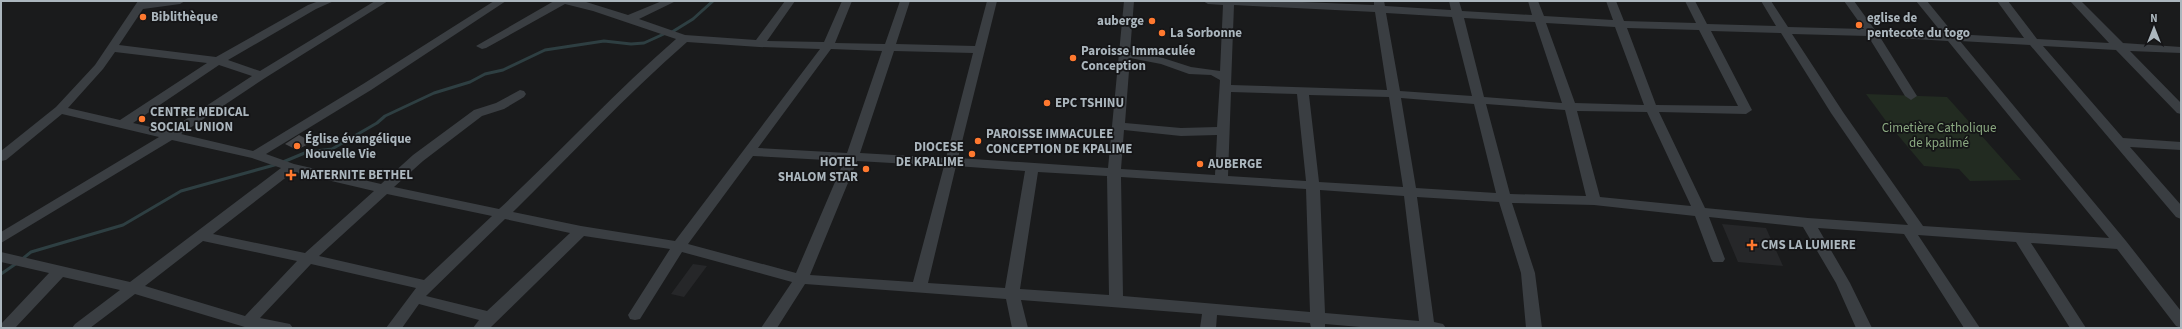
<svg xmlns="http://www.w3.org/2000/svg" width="2182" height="329" font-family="'Source Sans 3',sans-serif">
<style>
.built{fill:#262729}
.green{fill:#222b21}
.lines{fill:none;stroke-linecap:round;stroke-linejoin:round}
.stream{stroke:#2e3f42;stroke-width:3}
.building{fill:#444649}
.minor{fill:#3a3e42;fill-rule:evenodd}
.poi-dot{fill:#ff792f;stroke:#151517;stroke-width:1.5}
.labels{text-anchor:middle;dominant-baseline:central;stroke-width:3.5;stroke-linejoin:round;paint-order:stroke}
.poi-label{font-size:13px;font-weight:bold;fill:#abb6bd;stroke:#151517;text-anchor:start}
.park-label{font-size:13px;fill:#8ba981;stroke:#151517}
</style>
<rect width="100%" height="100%" fill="#1a1b1c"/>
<path class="built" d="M1722,224l44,4 17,38 -45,-4z
M693,264l14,2 -23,31 -13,-3z"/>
<path class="green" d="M1866,94l81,3 74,83 -51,1 -11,-12 -35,-3 -38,-45z"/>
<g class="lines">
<path class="stream" d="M672,32l21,-13 20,-18
M283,162l24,-10 25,-3 45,-26 8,-7 49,-23 36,-11 15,-8 18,-4 42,-20 59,-9 27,3 13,-1 22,-10
M21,260l10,-8 92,-27 58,-34 97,-27
M1,274l16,-11"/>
</g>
<path class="building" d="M299,135l13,7 -15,8 -12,-6z"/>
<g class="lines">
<path class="minor" d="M138,1h47l-5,3 -37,5 -24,36 97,12 92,-52 11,-4h15l-18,8 -88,51 32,11 115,-70h13l-123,77 -84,56 72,17 110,-67 131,-83h12l-135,89 -105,64 28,10 87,20 32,-29 61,-45 22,-7 24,-13 4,1 2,3 -2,3 -20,12 -22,7 -59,45 -29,26 105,22c60,-56 115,-116 177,-170l-83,-28 -28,-7 -79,44 -4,1 -6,-3 78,-45h29l45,14 34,-14h14l-37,18 46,16 71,5 29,-39h10l-28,40 57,1 18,-41h10l-17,42 50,1 15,-43h10l-14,43 79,2 12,-45h10l-39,157 150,10 16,-167h10l-4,51 33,6 28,9 29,4 3,-66 -15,-1 -5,-3h76l95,4v-4h10l1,5 66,4 -2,-9h10l3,10 70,4 -4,-14h10l6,15 69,4 -7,-19h10l8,20 72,2 -11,-22h10l12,23 69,2 -15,-25h10l17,26 76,2 -20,-28h10l21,29 67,3 -26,-32h11l27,33 70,4 -27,-37h11l29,38 72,4 -39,-42h11l42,42 58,4v6l-51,-2 51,52v11l-4,-1 -61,-63 -73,-4 80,92 58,4v8l-51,-3 51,58v14l-5,-2 -146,-172 -70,-4 166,200 55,70v17l-5,-2 -59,-77 -86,-6 55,85h-16l-54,-86 -98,-7 62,93h-16l-60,-94 -86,-6 32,55 22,45h-16l-20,-45 -33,-56 -94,-10 16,42 -2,3h-10l-2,-3 -16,-43 -101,-11 -82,-2 23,70 7,55h-16l-5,-55 -22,-71 -82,-5 17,125 9,2 3,4h-74l-47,-4v4h-14l-1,-5 -93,-8 -1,13h-16l2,-14 -181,-14 7,28h-16l-6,-29 -201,-15 -28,44h-16l31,-46 -110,-30 -42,67 -5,1 -5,-1 -2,-4 42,-66 -86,-13 -94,92h-17l6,-8 -60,-16 -17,24h-16l30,-40 -105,-24 -51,54 30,6 3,4h-45l-113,-34 -45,34h-18l3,-4 45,-34 -57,-13 -48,51h-14v-4l48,-51 -48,-11v-10l129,30 151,-114 -29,-10 -80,-18 -171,103v-11l158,-95 -97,-23 -56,46 -5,1v-10l55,-44 39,-42zM1234,5l141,7 12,78 -156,-5zM1386,13l66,4 20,79 -72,-5zM1464,18l71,4 27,81 -78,-6zM1546,23l69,4 29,78 -69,-2zM1627,28l72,2 39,76 -82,-1zM1711,31l70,2 50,80 77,112 -100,-7 -103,-10 -46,-96 87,2 6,-4zM1792,34l76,2 37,60 6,4 6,-4 -37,-59 68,4 161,197 -186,-12 -80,-114zM687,42l72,5 61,2 -145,192 -94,-15 -68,-14c58,-57 113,-117 174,-170zM831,49l51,2 -35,102 -89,-5zM894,51l79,2 -27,105 -86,-5zM115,52l92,11 -87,57 -52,-12 35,-39zM1130,58l31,6 28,10 22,1 9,5 -3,47 -36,1 -56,-5zM219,65l33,11 -84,55 -35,-8zM1231,92l66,2 9,87 -78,-5zM1309,95l80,2 14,90 -84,-5zM1401,98l73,6 22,89 -80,-5zM1486,104l79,6 21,86 -76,-2zM1577,111l70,1 44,94 -91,-9zM1124,130l57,6 36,-1 -2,40 -94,-6zM753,156l91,5 -48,112 -108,-29zM857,161l87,5 -31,116 -103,-7zM956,166l69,5 -20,117 -77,-5zM293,172l81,19 -69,62 -92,-19zM1038,172l69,4 2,119 -89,-6zM1121,177l185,12 4,123 -187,-16zM1320,190l84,6 15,125 -94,-8zM387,194l105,22 -68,64 -105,-24zM505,219l65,14 -83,78 -61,-15zM203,241l94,20 -52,55 -100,-30z"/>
</g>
<g class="poi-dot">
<circle cx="143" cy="17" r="4"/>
<circle cx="1152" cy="21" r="4"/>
<circle cx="1859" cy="25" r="4"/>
<circle cx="1162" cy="33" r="4"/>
<circle cx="1073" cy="58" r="4"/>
<circle cx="1047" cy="103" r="4"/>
<circle cx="142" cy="119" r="4"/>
<circle cx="978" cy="141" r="4"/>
<circle cx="297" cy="146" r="4"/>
<circle cx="972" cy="154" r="4"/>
<circle cx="1200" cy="164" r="4"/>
<circle cx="866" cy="169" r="4"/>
<path d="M289 169h4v4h4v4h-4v4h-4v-4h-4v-4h4z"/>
<path d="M1750 239h4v4h4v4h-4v4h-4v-4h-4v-4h4z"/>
</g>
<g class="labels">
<g class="poi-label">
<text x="151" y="17">Biblithèque</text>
<text x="1867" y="18">eglise de<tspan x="1867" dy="15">pentecote du togo</tspan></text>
<text x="1144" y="21" text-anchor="end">auberge</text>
<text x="1170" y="33">La Sorbonne</text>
<text x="1081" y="51">Paroisse Immaculée<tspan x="1081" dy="15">Conception</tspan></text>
<text x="1055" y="103">EPC TSHINU</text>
<text x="150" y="112">CENTRE MEDICAL<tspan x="150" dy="15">SOCIAL UNION</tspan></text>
<text x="986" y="134">PAROISSE IMMACULEE<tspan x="986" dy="15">CONCEPTION DE KPALIME</tspan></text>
<text x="305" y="139">Église évangélique<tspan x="305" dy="15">Nouvelle Vie</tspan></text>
<text x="964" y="147" text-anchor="end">DIOCESE<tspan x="964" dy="15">DE KPALIME</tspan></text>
<text x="858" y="162" text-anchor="end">HOTEL<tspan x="858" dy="15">SHALOM STAR</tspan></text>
<text x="1208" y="164">AUBERGE</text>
<text x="300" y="175">MATERNITE BETHEL</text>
<text x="1761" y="245">CMS LA LUMIERE</text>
</g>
<g class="park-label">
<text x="1939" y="128">Cimetière Catholique<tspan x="1939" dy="15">de kpalimé</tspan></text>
</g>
</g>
<rect width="2182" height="329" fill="none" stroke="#abb6bd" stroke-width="4"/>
<g transform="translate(2154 28)" stroke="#151517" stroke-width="3" paint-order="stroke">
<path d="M0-3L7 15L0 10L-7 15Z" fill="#abb6bd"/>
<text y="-6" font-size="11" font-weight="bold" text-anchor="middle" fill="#abb6bd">N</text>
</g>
</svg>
